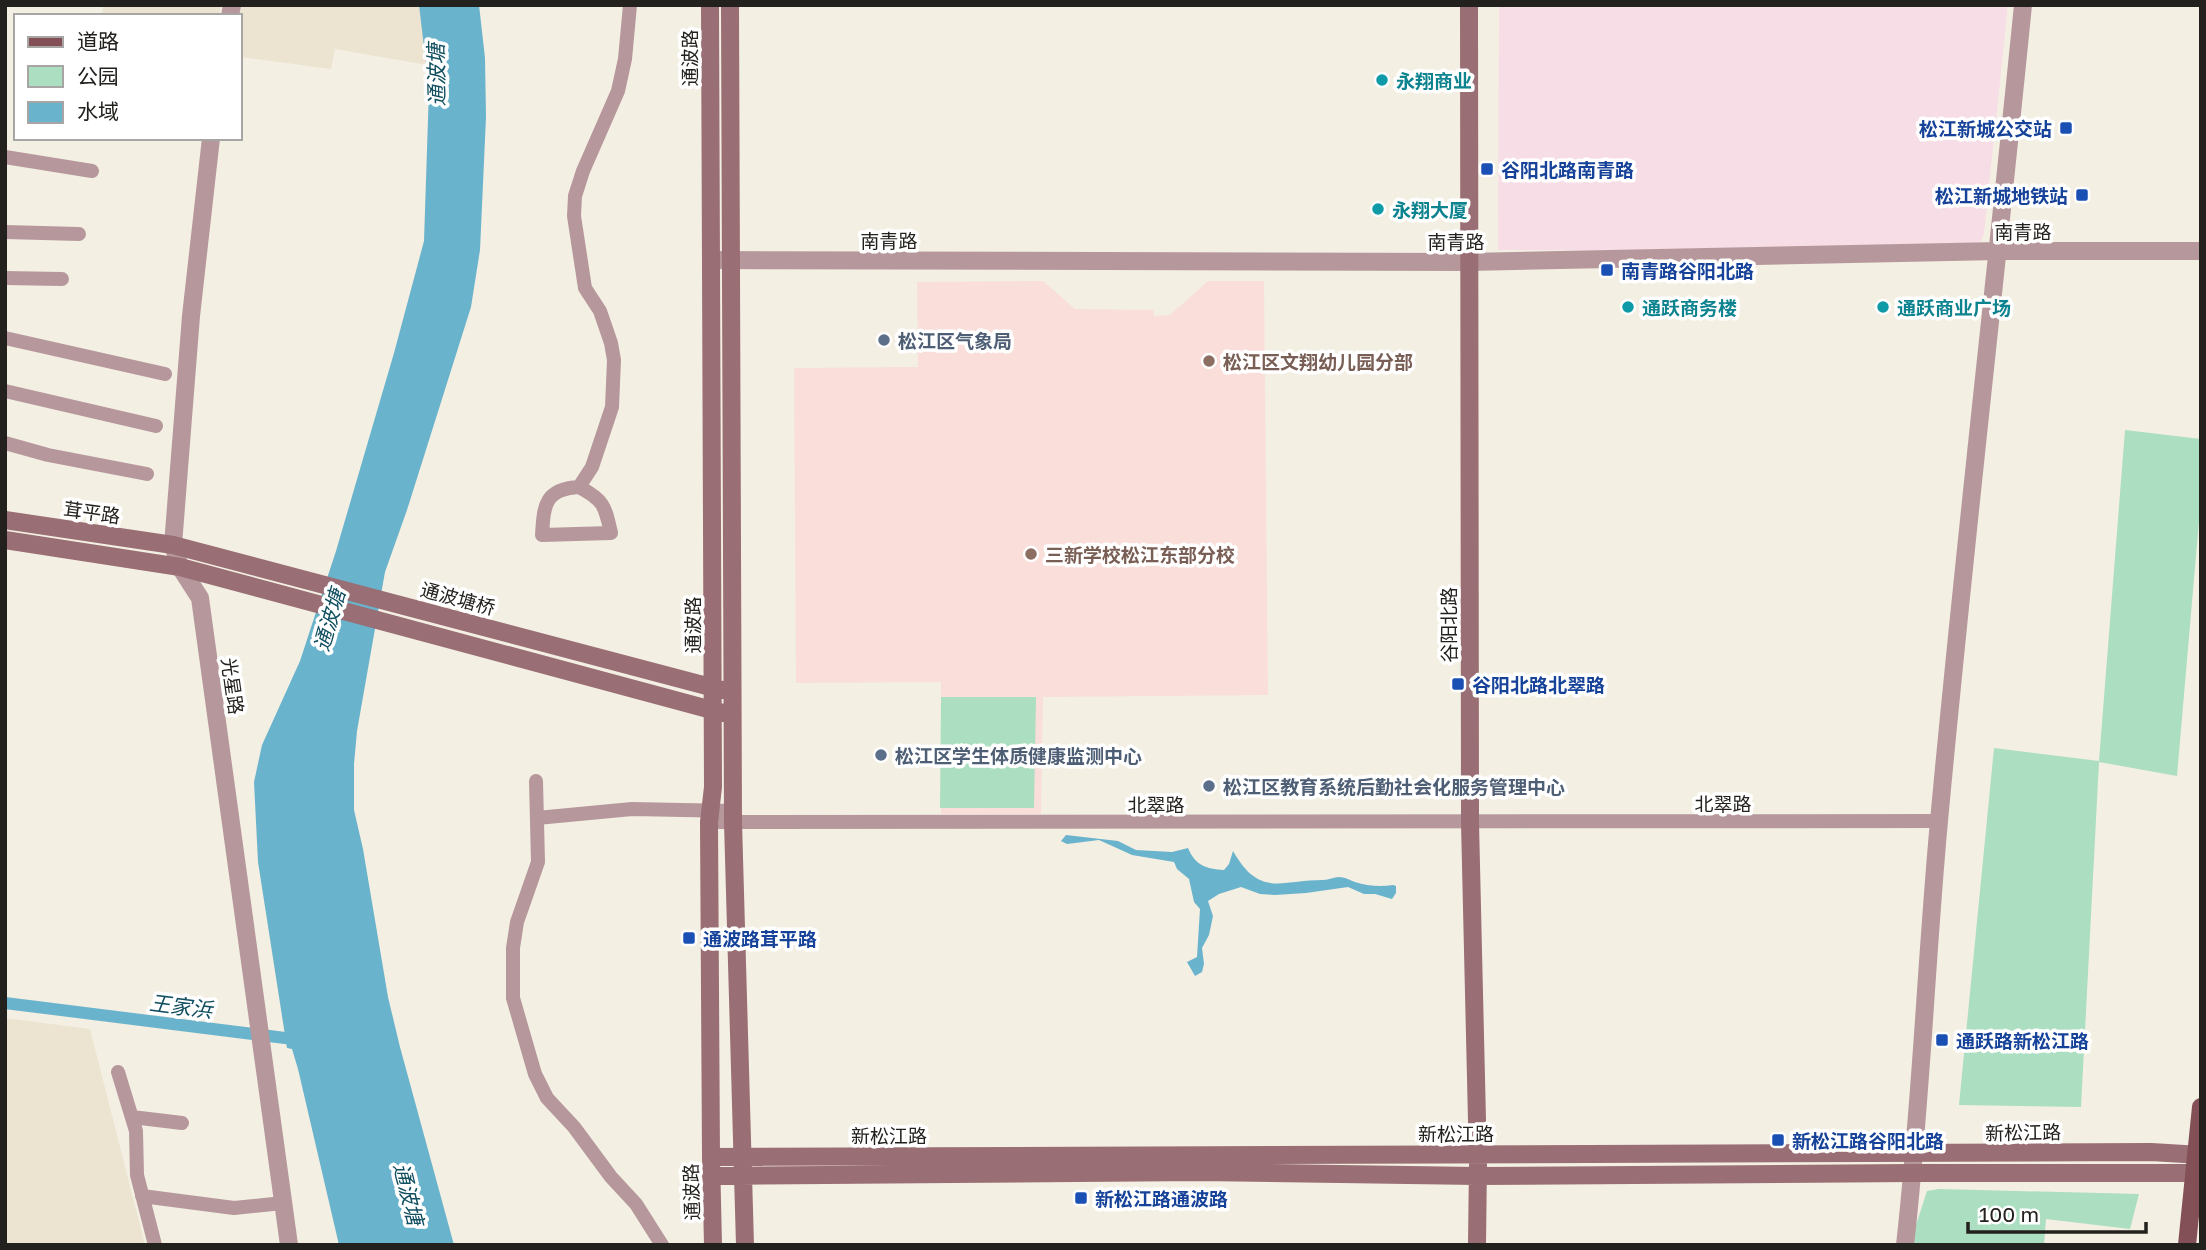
<svg xmlns="http://www.w3.org/2000/svg" width="2206" height="1250" font-family="'Golos Text','Noto Sans SC',sans-serif">
<style>
.commercial{fill:#f7dde5}
.built{fill:#ece4d1}
.education{fill:#f9deda}
.green{fill:#acdec1}
.water{fill:#6ab3cc}
.lines{fill:none;stroke-linecap:round;stroke-linejoin:round}
.canal{stroke:#6ab3cc;stroke-width:12}
.minor{stroke:#b6989c;stroke-width:14}
.tertiary{stroke:#b6989c;stroke-width:18}
.secondary{stroke:#996e74;stroke-width:18}
.primary{stroke:#835058;stroke-width:18}
.culture-dot{fill:#0f9aa8;stroke:#fff;stroke-width:2.5}
.transit-dot{fill:#1a4fb4;stroke:#fff;stroke-width:2.5}
.service-dot{fill:#5c6f8a;stroke:#fff;stroke-width:2.5}
.education-dot{fill:#8d6e63;stroke:#fff;stroke-width:2.5}
.labels{text-anchor:middle;dominant-baseline:central;stroke-width:7;stroke-linejoin:round;paint-order:stroke}
.street-label{font-size:19px;fill:#23211d;stroke:#fff}
.culture-label{font-size:19px;font-weight:bold;fill:#0d838f;stroke:#fff;text-anchor:start}
.transit-label{font-size:19px;font-weight:bold;fill:#164399;stroke:#fff;text-anchor:start}
.service-label{font-size:19px;font-weight:bold;fill:#4e5e75;stroke:#fff;text-anchor:start}
.education-label{font-size:19px;font-weight:bold;fill:#785e54;stroke:#fff;text-anchor:start}
.water-label{font-size:21px;font-style:italic;fill:#104e60;stroke:#fff}
</style>
<rect width="100%" height="100%" fill="#f4efe3"/>
<path class="commercial" d="M1499,5h509l-24,229 -5,11 -13,7 -468,-2z"/>
<path class="built" d="M103,5h118l-2,11h-117z
M236,5h183l8,60 -92,-16 -4,20 -91,-12v-41h-6z
M5,1018l85,11 55,216h-140z"/>
<path class="education" d="M1043,281l32,28 78,1 1,6 16,-1 38,-34h56l4,414 -225,2 -2,117h-100v-132l-145,1 -2,-315 124,-1 -1,-85z"/>
<path class="green" d="M2125,430l76,9v59l-24,278 -78,-14 -18,345 -122,-2 35,-357 105,13z
M941,697h95l-2,111h-94z
M1939,1189l200,5 -9,35 -84,-10 -2,26h-131l2,-17 12,-37z"/>
<path class="water" d="M419,5h60l6,53 1,59 -6,133 -9,57 -64,203 -22,62 -28,159 -3,33v46l9,39 25,148 12,50 54,198h-115l-41,-176 -6,-20 -5,-1 -29,-186 -4,-80 8,-37 38,-84 36,-110 58,-198 30,-112 5,-152z
M1066,835l52,6 18,9 36,2 16,-4c7,17 18,21 36,22l5,-6 4,-13c27,47 47,29 90,29 6,0 11,-3 16,-3 5,0 11,3 16,5 12,4 25,5 38,3l3,1v7l-4,6 -17,-5h-11l-16,-7 -42,6 -31,2 -15,-1 -19,-7 -22,7 -11,7 5,15 -4,19 -7,13 2,16 -2,8 -7,4 -8,-14 10,-5 3,-48 -6,-7 -5,-23 -12,-10 -3,-7 -42,-7 -33,-15 -32,4 -6,-3z"/>
<g class="lines">
<path class="canal" d="M5,1003l296,37"/>
<path class="minor" d="M5,157l87,14
M5,232l74,2
M5,278l57,1
M5,338l160,36
M5,391l151,35
M5,443l43,12 99,19
M579,487c25,13 26,19 32,46l-69,2c2,-29 2,-46 37,-48l13,-20 20,-60 2,-47 -3,-17 -11,-32 -15,-23 -11,-72 1,-20 8,-25 35,-80 7,-32 5,-54
M536,781l2,81 -21,60 -4,26v50l22,76 12,24 27,29 37,50 25,27 26,41
M537,818l95,-9 101,2
M709,822l1230,-1
M118,1072l18,59 1,44 18,70
M132,1117l50,6
M142,1196l92,12 49,-5"/>
<path class="tertiary" d="M230,16l2,-11
M211,138l-20,178 -18,229 7,22 20,31 89,647
M711,260l757,2 531,-11h202
M1905,1245c16,-141 21,-283 34,-424 25,-272 57,-544 84,-816"/>
<path class="secondary" d="M710,5l3,782 -4,35 2,335 2,88
M730,5l3,817 12,423
M1469,5l1,818 8,340 -1,82
M5,520l168,25 549,145
M5,540l175,27 543,146
M711,1157l1440,-5 50,3
M711,1176l490,-4 276,4 436,-3h288"/>
<path class="primary" d="M2187,1245l14,-138"/>
</g>
<g class="culture-dot">
<circle cx="1382" cy="80" r="7"/>
<circle cx="1378" cy="209" r="7"/>
<circle cx="1628" cy="307" r="7"/>
<circle cx="1883" cy="307" r="7"/>
</g>
<g class="transit-dot">
<rect x="2059" y="121" width="14" height="14" rx="3.5"/>
<rect x="1480" y="162" width="14" height="14" rx="3.5"/>
<rect x="2075" y="188" width="14" height="14" rx="3.5"/>
<rect x="1600" y="263" width="14" height="14" rx="3.5"/>
<rect x="1451" y="677" width="14" height="14" rx="3.5"/>
<rect x="682" y="931" width="14" height="14" rx="3.5"/>
<rect x="1935" y="1033" width="14" height="14" rx="3.5"/>
<rect x="1771" y="1133" width="14" height="14" rx="3.5"/>
<rect x="1074" y="1191" width="14" height="14" rx="3.5"/>
</g>
<g class="service-dot">
<circle cx="884" cy="340" r="7"/>
<circle cx="881" cy="755" r="7"/>
<circle cx="1209" cy="786" r="7"/>
</g>
<g class="education-dot">
<circle cx="1209" cy="361" r="7"/>
<circle cx="1031" cy="554" r="7"/>
</g>
<g class="labels">
<g class="street-label">
<text transform="translate(689 58) rotate(-90)">通波路</text>
<text x="2023" y="231">南青路</text>
<text x="889" y="240">南青路</text>
<text x="1456" y="241">南青路</text>
<text transform="translate(92 512) rotate(8)">茸平路</text>
<text transform="translate(458 598) rotate(15)">通波塘桥</text>
<text transform="translate(692 625) rotate(-90)">通波路</text>
<text transform="translate(1448 625) rotate(-90)">谷阳北路</text>
<text transform="translate(233 686) rotate(82)">光星路</text>
<text x="1723" y="803">北翠路</text>
<text x="1156" y="804">北翠路</text>
<text transform="translate(2023 1132) rotate(-1)">新松江路</text>
<text x="1456" y="1133">新松江路</text>
<text x="889" y="1135">新松江路</text>
<text transform="translate(691 1192) rotate(-92)">通波路</text>
</g>
<g class="culture-label">
<text x="1396" y="80">永翔商业</text>
<text x="1392" y="209">永翔大厦</text>
<text x="1642" y="307">通跃商务楼</text>
<text x="1897" y="307">通跃商业广场</text>
</g>
<g class="transit-label">
<text x="2052" y="128" text-anchor="end">松江新城公交站</text>
<text x="1501" y="169">谷阳北路南青路</text>
<text x="2068" y="195" text-anchor="end">松江新城地铁站</text>
<text x="1621" y="270">南青路谷阳北路</text>
<text x="1472" y="684">谷阳北路北翠路</text>
<text x="703" y="938">通波路茸平路</text>
<text x="1956" y="1040">通跃路新松江路</text>
<text x="1792" y="1140">新松江路谷阳北路</text>
<text x="1095" y="1198">新松江路通波路</text>
</g>
<g class="service-label">
<text x="898" y="340">松江区气象局</text>
<text x="895" y="755">松江区学生体质健康监测中心</text>
<text x="1223" y="786">松江区教育系统后勤社会化服务管理中心</text>
</g>
<g class="education-label">
<text x="1223" y="361">松江区文翔幼儿园分部</text>
<text x="1045" y="554">三新学校松江东部分校</text>
</g>
<g class="water-label">
<text transform="translate(436 75) rotate(-91)">通波塘</text>
<text transform="translate(329 620) rotate(-74)">通波塘</text>
<text transform="translate(181 1006) rotate(7)">王家浜</text>
<text transform="translate(409 1194) rotate(76)">通波塘</text>
</g>
</g>
<rect width="2206" height="1250" fill="none" stroke="#23211d" stroke-width="14"/>
<rect x="14" y="14" width="228" height="126" fill="#ffffff" stroke="#a7a6a5" stroke-width="2"/>
<rect x="28" y="37" width="35" height="10" fill="#835058" stroke="#a7a6a5" stroke-width="2"/>
<text x="77" y="49" font-size="21" fill="#23211d">道路</text>
<rect x="28" y="66" width="35" height="21" fill="#acdec1" stroke="#a7a6a5" stroke-width="2"/>
<text x="77" y="84" font-size="21" fill="#23211d">公园</text>
<rect x="28" y="102" width="35" height="21" fill="#6ab3cc" stroke="#a7a6a5" stroke-width="2"/>
<text x="77" y="119" font-size="21" fill="#23211d">水域</text>
<path d="M1968 1222v10h178v-10" fill="none" stroke="#23211d" stroke-width="3.5"/>
<text x="1979" y="1222" font-size="21" fill="#23211d" stroke="#ffffff" stroke-width="5" paint-order="stroke">100 m</text>
</svg>
